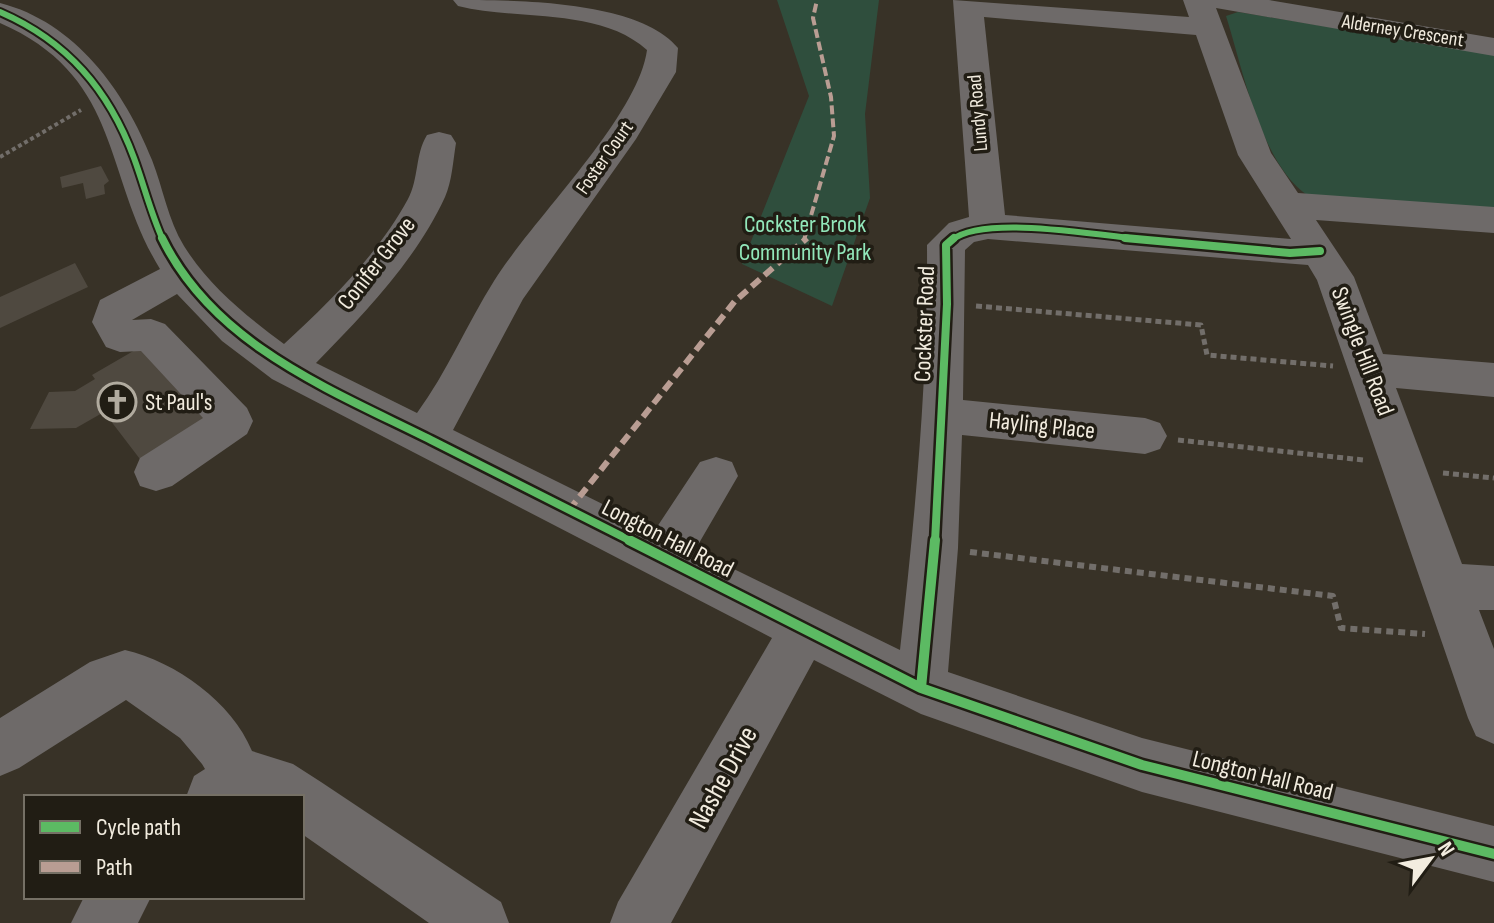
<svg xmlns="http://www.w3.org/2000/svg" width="1494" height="923" viewBox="0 0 1494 923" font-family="'Sofia Sans Condensed',sans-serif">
<rect width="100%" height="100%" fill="#383227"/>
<path fill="#2f4e3d" d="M777,0h102l-14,114 5,84 -38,108 -90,-42 67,-168z
M1238,12l256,42v155l-187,-14c-47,-33 -64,-126 -81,-179z"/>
<path fill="#4f4940" d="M101,166l8,15 -5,4 1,9 -19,5 -3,-16 -21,5 -2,-11z
M75,263l13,24 -88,41v-31z
M142,346l68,79 -64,42 -42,-55 -28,16 -46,1 19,-37 26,-1 20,-12 -3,-4z"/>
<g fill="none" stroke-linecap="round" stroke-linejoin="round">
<path stroke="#726e6a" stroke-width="4" stroke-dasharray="4 3" stroke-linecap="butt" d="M0,157l81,-47"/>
<path stroke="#726e6a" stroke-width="5" stroke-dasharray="6 4" stroke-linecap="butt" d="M976,306l225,19 6,30 126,11
M1178,440l185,20
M1443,473l51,5"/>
<path stroke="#726e6a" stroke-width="6" stroke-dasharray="7 5" stroke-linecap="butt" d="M970,552l363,44 8,32 84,6"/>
<path fill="#6e6a69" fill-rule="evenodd" d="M453,0c62,0 186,0 225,48l-2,24 -40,67 -113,160 -70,131 202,100 45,-68 16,-5 16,5 6,14 -43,74 205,100c15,-134 28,-269 27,-405l22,-22 20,-6 -16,-217 236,17 -6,-17h86l225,38v18l-278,-48 55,145 27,40 196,14v26l-178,-13 38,57 29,77 111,9v34l-98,-9 66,176 32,2v44h-15l15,39v95l-18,-8 -8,-18 -151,-438 -9,-15 -320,-26 -14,3 -9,8 -2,150 182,18 15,5 7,13 -7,13 -15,5 -183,-19 -4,113 -10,124 194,66 352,88v56l-352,-90 -221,-78 -107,-54 -143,263h-61l8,-21 154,-264 -500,-259 -50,-38 -45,-47 -45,26 19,-1 14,5 82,84 6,13 -6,13 -75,52 -16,5 -16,-5 -6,-14 6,-14 63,-40 -62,-67 -21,1 -14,-5 -14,-25 8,-22 60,-31c-58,-95 -37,-192 -160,-246v-20c75,19 125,88 152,157 11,28 16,60 32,86 25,40 62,70 100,98 45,-41 95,-91 124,-145 11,-20 7,-45 19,-64l12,-3 12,3 5,8c-3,18 -4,38 -11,54 -29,63 -81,117 -129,166l101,50c30,-41 50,-89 77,-132 38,-61 144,-164 153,-231 -48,-43 -129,-29 -189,-44zM984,17l212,18 42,120 53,84 -286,-24z
M125,650c51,12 107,52 127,101l41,13 28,18 180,120 8,21h-80l-127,-89v-37h-116l8,-21 11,-7 -3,-5 -22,-26 -54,-38 -107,68 -19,8v-58l90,-56z
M84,897h67l-13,26h-67z"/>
<path stroke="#b99d93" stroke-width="4" stroke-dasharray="9 4" stroke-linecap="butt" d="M804,240l30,-104 -3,-39 -18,-79 4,-18"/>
<path stroke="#b99d93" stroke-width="6" stroke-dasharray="11 6" stroke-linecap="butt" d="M569,510l166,-209 72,-63"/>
<defs>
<path id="cycleway-far2" d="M0,12c67,29 109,78 134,146 10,27 17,56 29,82
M952,240c32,-26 151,-4 195,0"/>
<path id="cycleway-far1" d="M162,238c52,107 169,152 269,202 67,34 134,68 202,102
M1125,238l165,15 30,-2
M935,542l12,-238 -1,-59 8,-7"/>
<path id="cycleway" d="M629,540l292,148 221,77 352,89
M921,688l14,-148"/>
</defs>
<use href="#cycleway-far2" stroke="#211d14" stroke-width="10"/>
<use href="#cycleway-far1" stroke="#211d14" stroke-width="13"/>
<use href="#cycleway" stroke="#211d14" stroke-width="15"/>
<use href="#cycleway-far2" stroke="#5cba63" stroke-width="6"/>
<use href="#cycleway-far1" stroke="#5cba63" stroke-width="8"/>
<use href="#cycleway" stroke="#5cba63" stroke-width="10"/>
</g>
<defs>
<symbol id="church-ring" viewBox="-11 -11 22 22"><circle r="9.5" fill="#211d14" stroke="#b1ab9f" stroke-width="1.5"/><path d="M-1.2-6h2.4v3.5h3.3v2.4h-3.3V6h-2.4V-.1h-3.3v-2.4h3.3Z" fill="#b1ab9f"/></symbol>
</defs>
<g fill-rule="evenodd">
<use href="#church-ring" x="95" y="380" width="44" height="44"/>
</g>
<g text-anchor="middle" stroke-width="7" stroke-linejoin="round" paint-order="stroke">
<g font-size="20" fill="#f2ecdf" stroke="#211d14">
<text transform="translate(1403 30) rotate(9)" y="7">Alderney Crescent</text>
<text transform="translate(977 113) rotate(-95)" y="7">Lundy Road</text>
<text transform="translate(604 157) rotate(-55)" y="7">Foster Court</text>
</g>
<g font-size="24" fill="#92e7ba" stroke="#211d14">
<text x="805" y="232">Cockster Brook<tspan x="805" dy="28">Community Park</tspan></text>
</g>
<g font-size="24" fill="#f2ecdf" stroke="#211d14">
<text transform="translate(376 263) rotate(-52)" y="8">Conifer Grove</text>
<text transform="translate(924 324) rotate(-88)" y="8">Cockster Road</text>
<text transform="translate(1363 351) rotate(69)" y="8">Swingle Hill Road</text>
<text transform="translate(1042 425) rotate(6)" y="8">Hayling Place</text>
<text transform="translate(668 538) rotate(27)" y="8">Longton Hall Road</text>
<text transform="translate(1263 775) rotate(14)" y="8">Longton Hall Road</text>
</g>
<g font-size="24" fill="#f2ecdf" stroke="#211d14" text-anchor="start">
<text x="145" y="410">St Paul's</text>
</g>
<g font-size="28" fill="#f2ecdf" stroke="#211d14">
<text transform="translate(722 777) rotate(-61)" y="10">Nashe Drive</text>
</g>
</g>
<rect x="24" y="795" width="280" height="104" fill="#211d14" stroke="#757065" stroke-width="2"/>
<rect x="40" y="821" width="40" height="12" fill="#5cba63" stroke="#757065" stroke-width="2"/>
<text x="96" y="835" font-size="24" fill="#f2ecdf">Cycle path</text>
<rect x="40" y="861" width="40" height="12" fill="#b99d93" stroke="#757065" stroke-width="2"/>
<text x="96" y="875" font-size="24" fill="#f2ecdf">Path</text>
<g transform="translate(1430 859) rotate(58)" stroke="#211d14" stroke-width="6" paint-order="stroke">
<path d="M0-6L14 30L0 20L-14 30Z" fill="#f2ecdf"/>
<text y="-12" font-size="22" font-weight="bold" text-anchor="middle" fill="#f2ecdf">N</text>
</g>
</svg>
